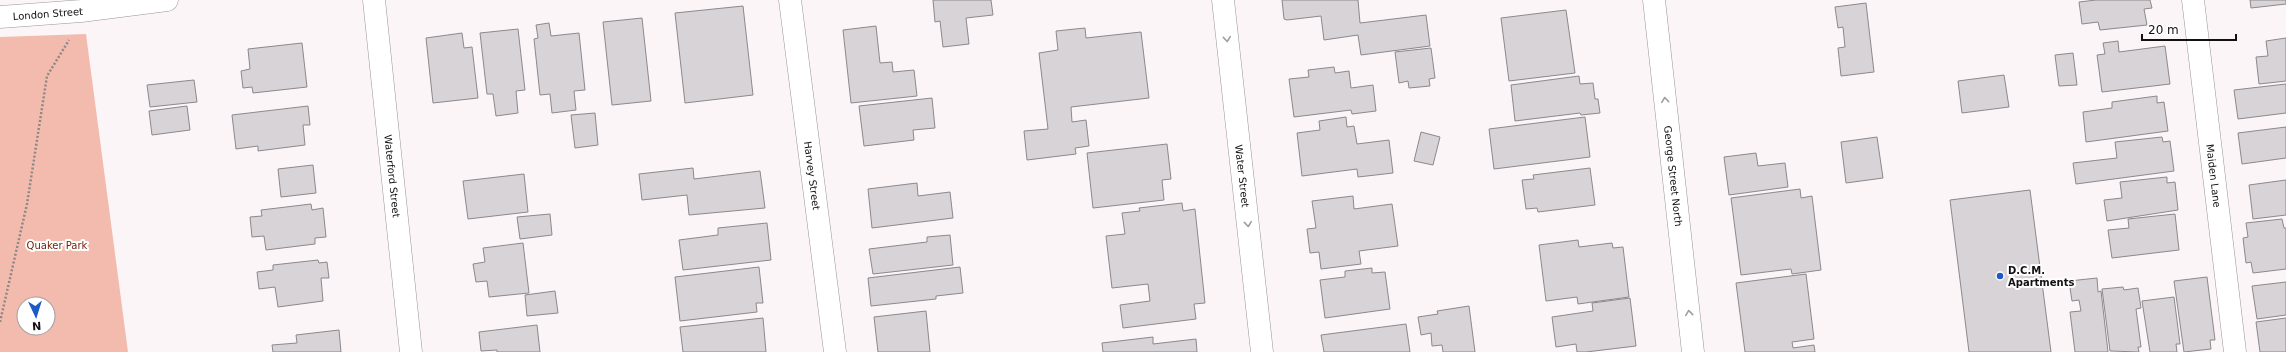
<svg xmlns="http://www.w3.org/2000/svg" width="2286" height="352" viewBox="0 0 2286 352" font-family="'DejaVu Sans',sans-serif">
<rect width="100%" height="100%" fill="#fbf5f7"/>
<path fill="#f3bbad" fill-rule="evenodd" d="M86,34l42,318h-128v-315zM24,304h24v24h-24z"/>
<path fill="#d8d3d6" stroke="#8c888b" d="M933,0h58l2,15 -27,3 3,26 -26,3 -3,-26 -5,1z
M1282,0h76l2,23 66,-8 4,31 -69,9 -3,-20 -34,5 -3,-24 -34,4 -3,-1z
M2096,0h54l2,8 -8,1 3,16 -47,5 -2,-8 -16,2 -3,-22z
M2250,0h36v4l-35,4z
M1866,3l8,69 -33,4 -3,-28 7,-1 -2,-20 -5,1 -3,-21z
M743,6l10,89 -68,8 -10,-90z
M1566,10l9,63 -66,8 -8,-63z
M642,18l9,83 -39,4 -9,-83z
M549,23l2,13 28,-3 6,57 -11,1 2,19 -24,3 -2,-19 -10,1 -6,-56 4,-1 -2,-13z
M876,26l4,37 12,-1 1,10 21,-2 3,26 -66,7 -8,-73z
M1085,28l1,10 55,-6 8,66 -78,9 1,15 14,-2 3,26 -14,2 1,6 -49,6 -3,-29 24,-2 -9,-76 19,-3 -2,-19z
M518,29l7,61 -9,1 2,22 -22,3 -3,-22h-6l-7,-61z
M462,33l2,15 8,-1 6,51 -45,5 -7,-65z
M2286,38v43l-27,3 -3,-27 12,-1 -2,-15z
M2118,41l1,11 46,-6 5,38 -68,8 -5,-37 8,-1 -2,-11z
M302,43l5,44 -54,6 -1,-6 -9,1 -2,-17 9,-2 -2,-20z
M1431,48l4,30 -6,1 1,7 -21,2 -1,-7 -9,2 -4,-31z
M2073,53l4,32 -18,1 -4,-31z
M1334,67l1,6 14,-2 2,17 22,-3 3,26 -24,3 -1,-4 -57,7 -5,-38 20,-2 -1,-7z
M2004,75l5,32 -47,6 -4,-32z
M1579,76l1,8 13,-1 2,16h3l2,14 -19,2 -1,-2 -65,8 -4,-36z
M194,80l3,22 -47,5 -3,-22z
M2286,84v29l-48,6 -4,-29z
M2157,96v7l7,-1 4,29 -82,11 -3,-30 29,-4v-6z
M932,98l3,30 -22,2 1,10 -50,6 -5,-40z
M187,106l3,24 -38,5 -3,-24z
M308,106l2,19h-7l2,20 -47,6v-5l-22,3 -4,-34z
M595,113l3,32 -23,3 -4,-33z
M1346,117l1,10 7,-1 3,18 32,-4 4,33 -35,4 -1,-8 -55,7 -5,-43 23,-3 -1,-9z
M1585,117l5,40 -96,12 -5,-40z
M2286,127v31l-44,6 -4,-31z
M1421,132l19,5 -7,28 -19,-4z
M1877,137l6,41 -37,5 -5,-41z
M2162,137l1,5 7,-1 4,30 -98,13 -3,-21 44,-5 -2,-16z
M1167,144l4,35 -9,1 2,20 -71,8 -6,-55z
M1756,153l2,13 27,-3 3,24 -59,8 -5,-38z
M313,165l3,28 -35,4 -3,-28z
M693,168l1,11 66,-8 5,37 -76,7 -2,-20 -45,5 -3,-26z
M1590,168l5,37 -57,7 -1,-4 -11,1 -4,-29 12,-1 -1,-4z
M524,174l4,38 -60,7 -5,-38z
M2167,177v6l8,-1 3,28 -71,11 -3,-21 18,-2 -2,-16z
M2286,180v35l-33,4 -4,-34z
M917,183l1,13 32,-4 3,26 -81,10 -4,-39z
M1800,189l1,9 11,-2 9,74 -29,4 -1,-5 -50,6 -10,-77z
M2030,190l21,162h-82l-19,-152z
M1353,196l1,13 38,-5 6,42 -39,5 2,13 -40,5 -2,-17 -9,1 -3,-24 9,-1 -4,-27z
M1182,203l1,8 12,-2 10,94 -11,1 2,15 -73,9 -3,-23 30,-4 -2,-17 -36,4 -6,-52 19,-2 -3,-21 18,-2 -1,-3z
M311,204l1,6 11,-2 3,29 -11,1v6l-49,6 -2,-14 -12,1 -2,-20 12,-1 -1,-6z
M550,214l2,21 -32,4 -3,-22z
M2175,214l4,36 -67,8 -4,-28 21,-2 -1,-9z
M2282,219l2,9h2v41l-33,4 -2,-11 -5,1 -3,-25 5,-1 -2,-14z
M767,223l4,37 -88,10 -4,-30 39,-5v-7z
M950,235l3,30 -80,9 -4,-25 58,-7v-5z
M1578,240l1,7 33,-4 1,5 10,-1 6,50 -51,7 -1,-7 -31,4 -7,-56z
M523,243l6,50 -40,4 -2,-16 -11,1 -3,-18 12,-2 -2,-14z
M318,260l1,3 8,-1 2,16h-8l2,23 -45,6 -3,-20 -16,2 -2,-17 16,-2v-5z
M759,267l4,36h-7l1,9 -77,9 -5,-44z
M960,267l3,26 -27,3v3l-65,7 -3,-28z
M1372,268v5l13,-1 5,37 -65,9 -5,-38 25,-3v-6z
M1806,274l8,65 -22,3 1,6 21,-3 1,7h-70l-9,-69z
M2207,277l8,63h-5l1,9 -27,3 -10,-71z
M2097,278l1,14 3,-1 7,61h-33l-5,-40 11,-1 -2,-11 -7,1 -3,-20z
M2286,282v33l-29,4 -5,-33z
M2123,287l1,3 14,-2 3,20 -5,1 5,38h-3l1,5 -29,-1 -8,-62z
M555,291l3,22 -31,3 -2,-21z
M2174,297l6,47h-4l1,8h-27l-8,-51z
M1630,298l6,48 -50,6h-9l-1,-8 -20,3 -4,-30 41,-6 -1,-8z
M1469,306l6,46h-32l-1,-7 -10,1 -1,-13 -10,2 -3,-18 20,-3 -1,-3z
M926,311l4,41h-52l-4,-35z
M763,318l3,34h-83l-3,-25z
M2286,318v34h-26l-4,-30z
M1406,324l4,28h-86l-3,-17z
M537,325l3,27h-43v-2l-16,1 -2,-19z
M339,330l2,22h-68l-1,-7 25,-2 -1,-8z
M1153,337v7l43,-5 1,13h-94l-1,-9z"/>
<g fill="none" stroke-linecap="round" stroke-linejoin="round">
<defs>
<g id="street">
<path id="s1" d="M374,0l37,352"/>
<path id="s2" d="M790,0l45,352"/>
<path id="s3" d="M2193,0l42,352"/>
<path id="s4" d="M0,17l81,-6 86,-11"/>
</g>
<g id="secondary">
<path id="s5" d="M1223,0l39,352"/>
<path id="s6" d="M1654,0l39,352"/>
</g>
</defs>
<use href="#street" stroke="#9a9496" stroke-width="23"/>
<use href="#secondary" stroke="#9a9496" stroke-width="23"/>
<path stroke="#8c8889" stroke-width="2.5" stroke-dasharray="2 2" stroke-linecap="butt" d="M0,322l27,-118 20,-128 22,-36"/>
<use href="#street" stroke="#fff" stroke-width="22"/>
<use href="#secondary" stroke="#fff" stroke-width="22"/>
</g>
<defs><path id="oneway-chevron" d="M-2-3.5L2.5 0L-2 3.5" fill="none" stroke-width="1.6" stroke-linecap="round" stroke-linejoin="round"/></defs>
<g stroke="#a09f9f">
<use href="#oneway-chevron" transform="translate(1227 39) rotate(84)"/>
<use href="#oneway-chevron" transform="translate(1665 100) rotate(-96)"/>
<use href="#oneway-chevron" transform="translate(1248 224) rotate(84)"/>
<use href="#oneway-chevron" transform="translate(1689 313) rotate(-96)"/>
</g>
<circle fill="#1c5ac6" stroke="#fff" stroke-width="1.5" cx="2000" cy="276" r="4"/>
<g text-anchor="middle" stroke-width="4" stroke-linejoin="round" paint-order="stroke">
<g font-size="10" fill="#121010" stroke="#fff">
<text dy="4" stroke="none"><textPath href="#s4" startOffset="48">London Street</textPath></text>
<text dy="4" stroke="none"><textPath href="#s1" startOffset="177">Waterford Street</textPath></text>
<text dy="4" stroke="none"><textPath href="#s2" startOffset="177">Harvey Street</textPath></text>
<text dy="4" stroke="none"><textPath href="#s5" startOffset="177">Water Street</textPath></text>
<text dy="4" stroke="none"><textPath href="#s6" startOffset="177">George Street North</textPath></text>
<text dy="4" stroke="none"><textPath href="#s3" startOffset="177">Maiden Lane</textPath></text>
</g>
<g font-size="10" fill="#6d1c06" stroke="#fff">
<text x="57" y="249">Quaker Park</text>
</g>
<g font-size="10" font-weight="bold" fill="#121010" stroke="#fff" text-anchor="start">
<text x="2008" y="274">D.C.M.<tspan x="2008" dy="12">Apartments</tspan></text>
</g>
</g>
<g transform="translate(36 316) rotate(176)"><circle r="19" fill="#ffffff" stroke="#a09f9f"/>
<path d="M0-3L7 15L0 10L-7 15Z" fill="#1c5ac6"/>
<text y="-6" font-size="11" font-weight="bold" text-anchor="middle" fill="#121010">N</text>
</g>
<path d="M2142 34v6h94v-6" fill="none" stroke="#121010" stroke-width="2"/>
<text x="2148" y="34" font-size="12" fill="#121010" stroke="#ffffff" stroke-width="3" paint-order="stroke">20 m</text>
</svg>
